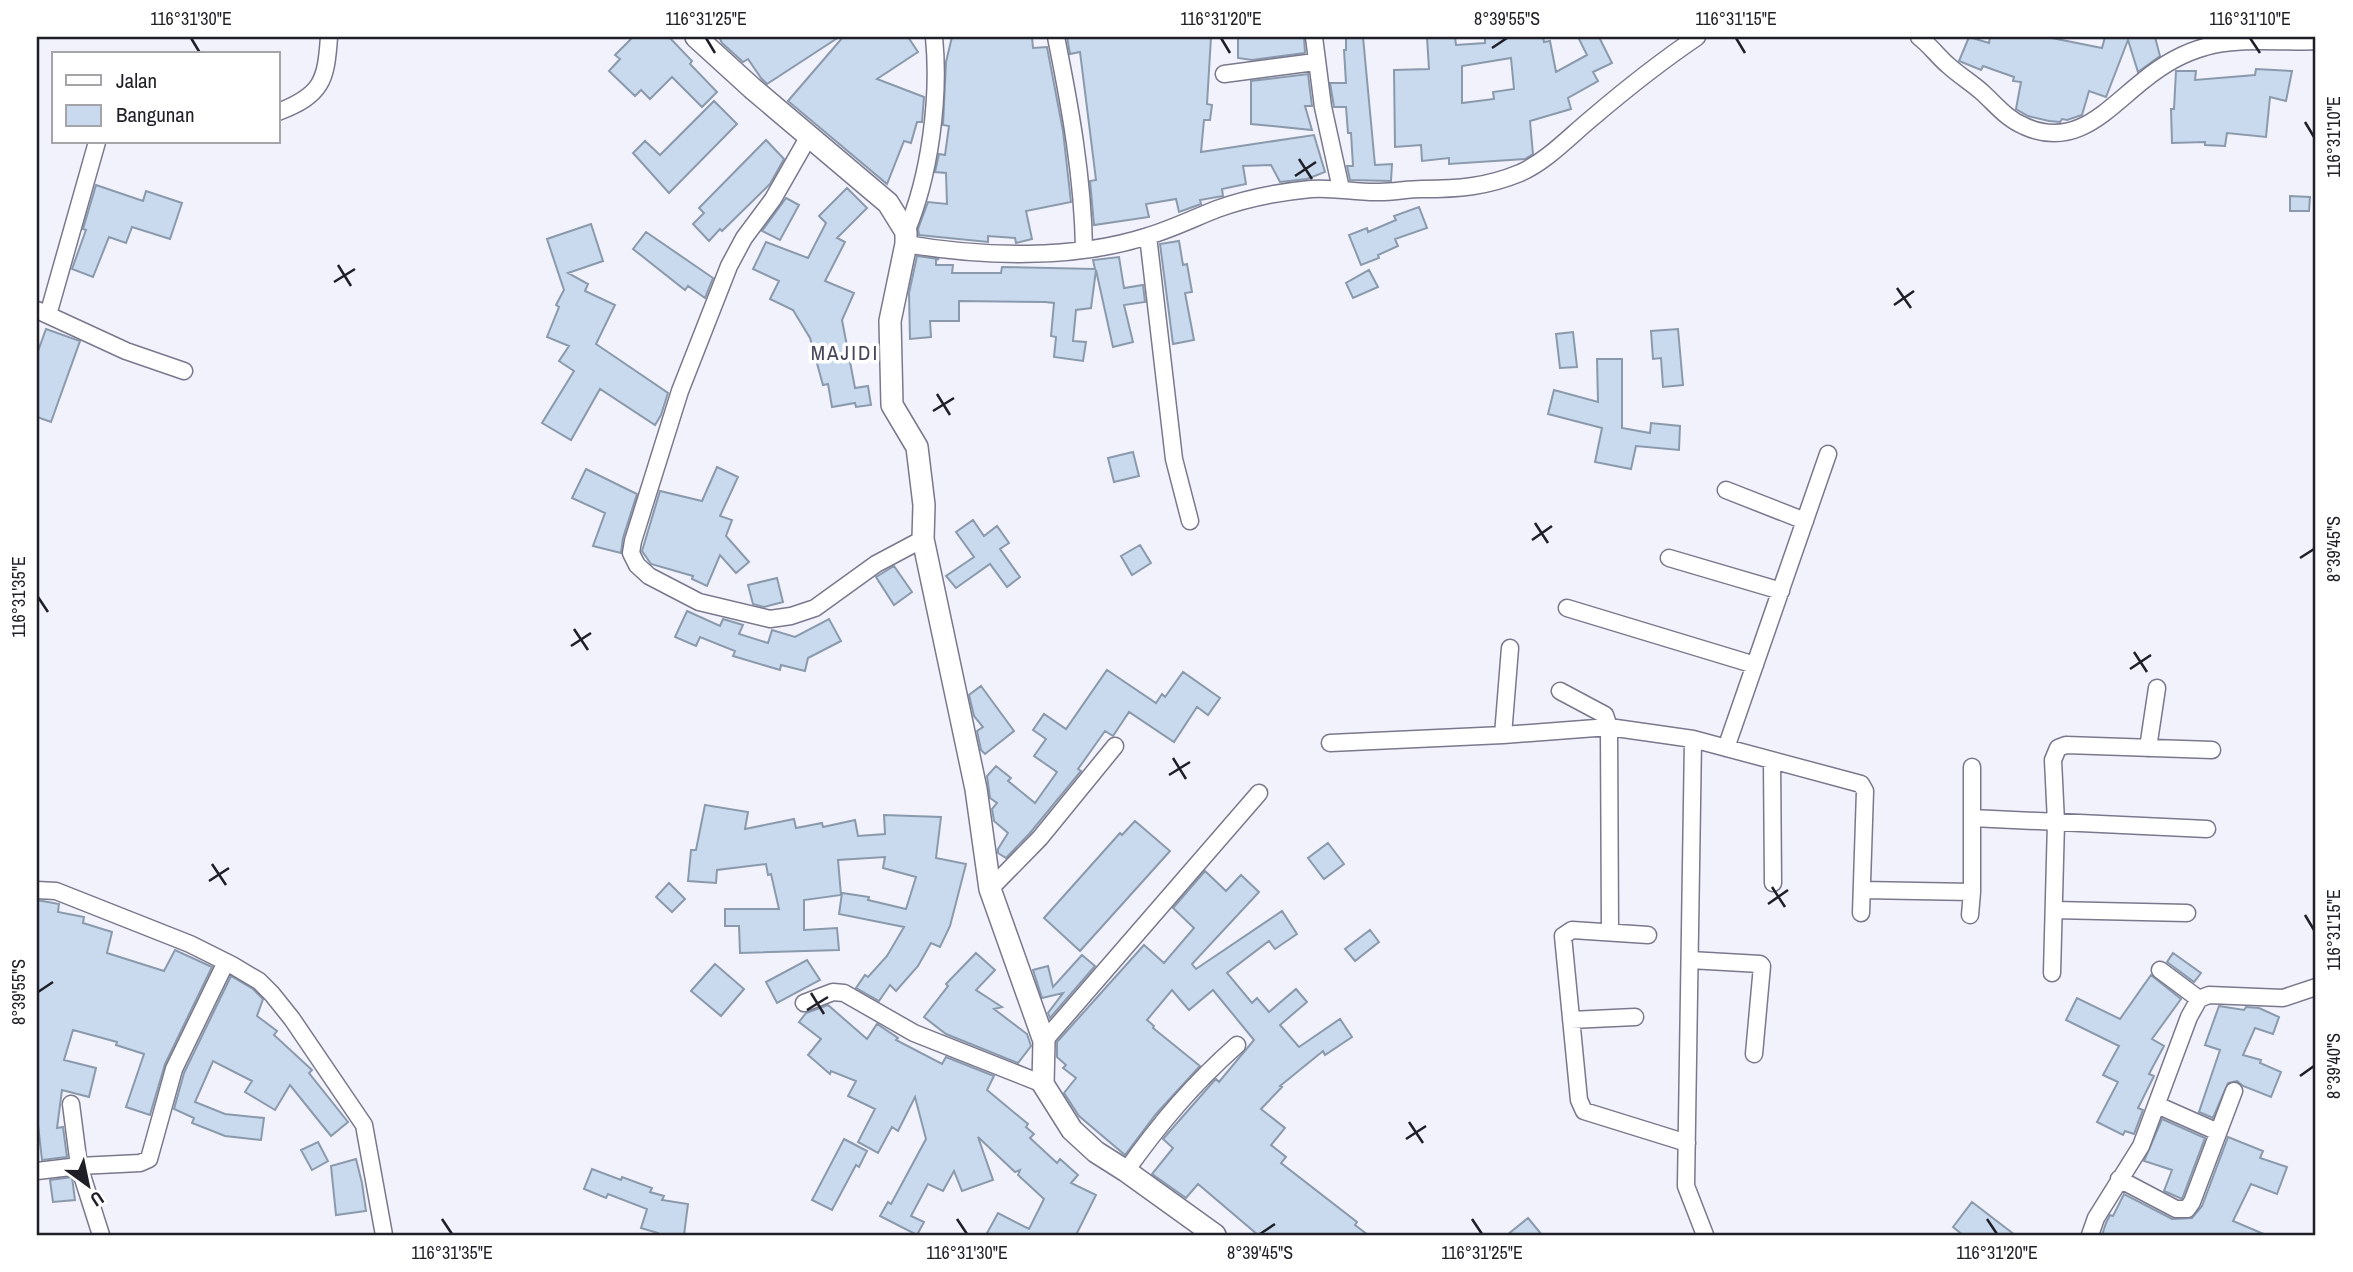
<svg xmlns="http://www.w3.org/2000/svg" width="2353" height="1272" viewBox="0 0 2353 1272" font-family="'Archivo Narrow',sans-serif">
<rect width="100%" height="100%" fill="#f2f2fc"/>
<path fill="#cadaee" stroke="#8a9aac" stroke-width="2" fill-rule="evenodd" d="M633,37h36l23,24 -2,3 27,28 -15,15 -30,-30 -22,22 -9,-9 -6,6 -26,-25 11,-12 -5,-4z
M719,37h120l-72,47 -6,-6 -13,-19 -5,3 -21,-19z
M843,37h65l10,15 -41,27 47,18 -2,25h-5l-6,21 -7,-2 -17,43 -99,-83z
M952,37h80l1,11 14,-1 16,84 8,71 -45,9 6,28 -16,4 -1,-5 -27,-2v6l-69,-7 -1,-6 10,-27 19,2 -1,-31 -11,-1 4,-18 6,1 4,-29 -6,-1 3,-63z
M1067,37h144l-4,67 5,1 -2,15h-6l-3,32 113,-17 11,37 -18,7 -27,3 -9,-17 -28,1 3,18 -24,5 1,7 -23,4 1,4 -22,8 -3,-13 -30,5 3,13 -55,8 -4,-44 6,-1 -16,-128 -10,2z
M1238,37h66l1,16 -53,7 -14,-2z
M1346,37h17l12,128 17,-1 -1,17 -41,-1 -3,-14h6l-2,-33h-3l-2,-26h-12l-4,-24h16l-2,-33h2z
M1427,37h28l1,8 29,-2v-6h58l1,5 6,-1 6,31 31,-17 -9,-18h21l13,26 -19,9 5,9 -30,17 3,11 -41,12 3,33 -8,5 -76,5v-6l-27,3 -1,-16 -26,2 -1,-77 35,-1zM1511,58l3,31 -21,3 1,7 -32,4v-37z
M1969,37l20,6 1,-6h57l55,11 3,-11h50l5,19 -22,16 -10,-32 -22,57 -17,-6 -7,24 -15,5 -5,-1 -2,3 -11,-1 -21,-5 -12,-7 5,-27 -8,-1 1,-4 -31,-11 -2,4 -22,-9z
M2256,69l36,2 -6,30 -16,-4 -4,40 -39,-4 -2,13 -20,-1v-3l-33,1 -1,-34h3l2,-38h20l-1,9 60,-5z
M1308,74l4,32h-7l7,24 -61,-6v-43z
M714,101l23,23 -68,69 -36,-40 12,-12 15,14z
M766,140l18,19 -14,25 -48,47 -2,-2 -11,12 -16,-17 11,-11 -5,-5z
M96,185l47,16 3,-10 36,12 -12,36 -38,-12 -6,16 -17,-6 -16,40 -21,-8 14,-39 -3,-1z
M847,188l20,20 -30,30 8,4 -20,39 29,12 -12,27 13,68 13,-2 3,19 -15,2 -1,-4 -23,4 -4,-23 -5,1 -13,-47 -17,-28 -23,-11 9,-18 -26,-12 13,-27 42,16 18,-35 -7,-7z
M2290,196l20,1 -1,14h-19z
M786,198l13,7 -19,35 -18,-9z
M1419,207l8,21 -32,11 3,7 -20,9 1,3 -18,7 -12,-30 18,-7 1,4 28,-12 -2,-4z
M591,224l12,37 -35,12 20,11 -3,7 30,14 -19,39 72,49 -7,22 -6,10 -55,-36 -29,51 -29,-17 32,-52 -15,-10 10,-15 -22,-9 12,-30 -3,-2 8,-15 -17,-51z
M646,232l67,46 -8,20 -17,-12 -3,4 -52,-41z
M1179,241l4,24 4,-1 5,28 -7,1 9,47 -21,4 -13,-100z
M917,256l22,3 -3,1v5h17l-1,8h49l1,-6 93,2 -2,-9 26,-3 5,31 19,-3 2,17 -21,3 9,37 -20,5 -17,-77 -5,38 -15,2 -3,31 13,1 -3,19 -29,-4 2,-20 -5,-1 3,-33 -9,-1 -86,-1v20h-29l1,16 -21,2 -1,-46z
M1369,270l9,17 -25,11 -7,-15z
M46,329l34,12 -29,81 -14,-5v-63z
M1678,329l5,56 -20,2 -2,-29 -8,1 -2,-28z
M1573,332l4,35 -17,1 -4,-34z
M1597,359h25v69l28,5 1,-10 29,3 -1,24 -43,-4 -5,23 -36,-7 7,-34 -54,-14 6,-24 44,12z
M1133,452l6,24 -25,6 -6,-24z
M717,467l21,10 -18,39 12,4 -6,16 23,26 -13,11 -16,-18 -13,31 -15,-7 1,-3 -42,-12 -9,-13 18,-60 42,10z
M586,469l51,25 -14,44 -2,15 -28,-7 12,-33 -33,-15z
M973,520l11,16 13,-10 12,17 -9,6 20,28 -13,10 -17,-23 -34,24 -10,-12 28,-19 -18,-25z
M1140,545l11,18 -19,12 -11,-19z
M894,566l18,26 -18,13 -18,-28z
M777,578l6,24 -19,5 -11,-3 -5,-19z
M687,611l33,15 3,-7 20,6 -4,9 29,9 4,-13 23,7 34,-18 12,22 -33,17 -3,13 -24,-6 -1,5 -47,-14 2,-5 -35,-14 -4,9 -21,-9z
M1107,670l49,33 6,-9 3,3 18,-25 37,26 -12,17 -11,-8 -23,35 -45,-30 -16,24 -8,-5 -27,38 3,2 -51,62 -24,25 -8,-5v-4l10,-16 -14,-12 -2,-12 5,-6 -7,-5 -3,-22 9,-10 15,12 -3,3 27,22 22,-31 -23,-16 12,-17 -13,-9 11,-16 22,15z
M981,686l33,45 -29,23 -4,-4 -4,-19 6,-4 -9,-11 -5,-21z
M705,805l43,7 -3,17 49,-10 2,9 26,-5 1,4 32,-7 3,16 27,-2 -1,-19 57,2 -5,41 30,6 -16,62 -10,21 -9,-4 -13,23 -22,25 -6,-6 -11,16 -23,-13 9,-13 3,2 19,-21 17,-29 -65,-13 3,-21 27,4 -1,3 38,9 10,-32 -33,-9 2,-11 -47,3 3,35 -37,5v30l33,-2 2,22 -99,3 -1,-27h-14v-17h54l-8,-35 -3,1 -2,-11 -49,6 -1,13 -28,-2 3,-31h5z
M1135,821l35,30 -90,100 -36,-33 76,-85 2,2z
M1328,843l16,21 -20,15 -16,-21z
M1205,871l21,20 15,-16 18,17 -67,72 4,5 86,-58 15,23 -22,15 -6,-8 -42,32 25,30 5,-5 12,14 27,-23 11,13 -27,23 19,22 41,-28 12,18 -27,18 -2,-4 -43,35 2,1 -21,22 24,19 -14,17 15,12 -5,6 76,59 -2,3 13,10h-110l-60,-51 -12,14 -34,-24 21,-26 -10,-9 50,-57 3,-3 3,3 35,-42 -41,-50 -24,20 -17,-20 -25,30 7,6 -1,2 47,38 -44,48 -31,41 -46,-39 -15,-23 12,-15 -13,-10 3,-3 -9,-8v-15l87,-97 20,18 30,-35 -21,-20z
M669,883l16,16 -13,13 -16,-15z
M37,900l22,4 -1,8 26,5 -1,6 29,9 -5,21 57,18 11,-21 37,17 -47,97 -15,51 -24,-8 18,-53 -28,-9 1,-3 -44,-12 -9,30 32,8 -7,29 -27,-7 -5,38 6,-1 4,30 -25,3 -5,-44z
M1370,930l9,12 -24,19 -10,-12z
M976,953l19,17 -19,20 26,17 -8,2 33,25 4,12 -13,17 -72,-29 -22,-17 24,-31 -2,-2z
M2173,953l28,20 -7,9 -27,-20z
M1082,955l13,11 -45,52 -2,-5 15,-20 -21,5 -9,-28 15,-4 5,21z
M807,960l13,20 -43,23 -11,-21z
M715,964l29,25 -23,27 -30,-25z
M2151,975l30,24 -29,40 12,7 -15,28 5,2 -16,32 5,2 -9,24 -9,-3 -2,4 -26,-13 21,-40 -15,-7 16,-29 -53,-26 11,-22 43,21z
M231,976l22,13 10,10 -6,17 20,15 -3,4 38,35 -3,3 39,49 -17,14 -41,-51 -15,25 -30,-18 7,-11 -39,-20 -18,41 30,12 39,4 -3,22 -36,-4 -33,-13 2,-5 -20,-9 10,-36z
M828,1005l39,34 10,-15 21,14 -2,2 46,24 4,-7 48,19 -7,14 41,34 -2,3 8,7 -4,4 27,25 3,-4 18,16 -7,8 25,12 -20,40h-90l12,-22 31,16 15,-30 -26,-24 2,-5 -5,2 -37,-35 15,43 -31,11 -8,-20 -11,20 -15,-7 -17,32 13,6 -7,13 -37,-19 8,-14 3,2 35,-65 -11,-42 -17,34 -6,-4 -14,26 -20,-11 17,-33 -27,-13 8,-15 -25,-10 -1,3 -22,-19 13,-16 -22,-17 7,-9z
M2219,1006l25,4 2,-3 13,1 20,9 -6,17 -18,-6 -12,27 18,5 -1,3 21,9 -10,25 -28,-11 -6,-5 -9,2 -15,35 -14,-6 21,-62 -15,-5z
M2162,1119l43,19 -23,61 -18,-8 8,-21 -28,-9z
M2228,1137l35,14 -3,7 27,9 -10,27 -26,-10 -18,37 33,14h-164l4,-12 4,-8 3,1 11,-22 48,25 20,-1 10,-12z
M844,1139l23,12 -8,16 -3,-2 -24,45 -20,-10z
M318,1142l10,19 -16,9 -11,-20z
M356,1159l6,24 4,28 -30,4 -5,-49z
M592,1169l29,11 1,-3 30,11 -2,4 14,4 -2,4 26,4 -4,31h-26v-2l-17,-5 6,-19 -39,-15 -2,4 -22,-9z
M72,1177l3,23 -22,2 -3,-22z
M1972,1202l43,33h-52l-10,-8z
M1528,1218l14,17h-35z"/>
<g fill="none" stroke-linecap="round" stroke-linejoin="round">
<defs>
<path id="street" d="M1056,37c14,69 27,141 28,212
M1314,37l9,70 18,82
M1919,37c12,9 19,20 30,29 11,10 23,17 34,27 13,12 24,26 41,33 52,24 84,-18 120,-46 17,-14 39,-27 61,-33 33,-10 76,-4 111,-6
M1224,74l91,-12
M278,112c44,-17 48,-31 51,-75
M809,136l-36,63 -29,39 -15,28 -49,125 -47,150 -2,12 6,12 12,11 50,26 71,17 21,-3 24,-8 61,-44 47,-25
M906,232c24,-56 34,-135 28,-195
M1148,236l26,223 16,62
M906,244c76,13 168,16 242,-8 24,-7 46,-18 69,-27 30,-11 62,-17 94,-20 23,-2 46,4 69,3 14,0 28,-3 42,-3 36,0 64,-2 98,-16 27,-12 50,-37 72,-55 34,-29 68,-56 105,-81
M37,310l89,41 58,20
M48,315l49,-173
M1726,490l79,31
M1669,558l112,33
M1567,608l188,57
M1560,691l45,24 4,12 84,12 -7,447 19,49
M1503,735l7,-87
M1693,739l168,45 4,7 -4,122
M1330,743l173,-8 106,-8 1,205
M1726,748l102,-294
M2148,748l9,-60
M1772,761l1,122
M1972,818l235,11
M990,889l50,-51 75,-92
M37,890l19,1 134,53 42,21 27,16 13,13 20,25 72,106 20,110
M1862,890l110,2v-125
M2054,910l133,3
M1970,915l2,-23
M1648,935l-76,-5 -9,6 16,164 5,11 103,32
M1690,960l70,4 2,2 -8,88
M2160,970l39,29
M2052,973l4,-151 -3,-62 5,-12 8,-3 146,5
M804,1003l29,-11 11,1 70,40 129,51
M1571,1020l64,-3
M1044,1041l215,-248
M71,1104l8,62 61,-3 9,-4 25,-90 52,-107
M2157,1105l61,27
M37,1171l42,-5 22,69
M1126,1171c34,-48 67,-87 111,-126
M2119,1179l57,30h11l5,-7 42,-111
M2090,1235l6,-17 45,-72 48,-129 10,-18 10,-4 74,3 33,-11"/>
<path id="secondary" d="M696,37l56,51 136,115 18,29v12l-16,77 2,84 25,42 7,58 -1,34 53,250 14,100 54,152 -1,43 29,46 24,22 30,19 89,64"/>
</defs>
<use href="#street" stroke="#79788d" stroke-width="19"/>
<use href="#secondary" stroke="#79788d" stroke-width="24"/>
<use href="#street" stroke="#fff" stroke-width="16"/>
<use href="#secondary" stroke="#fff" stroke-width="21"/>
</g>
<path fill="none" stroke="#1f1f27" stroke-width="2.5" d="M191,38l9,15M706,38l9,15M1221,38l9,15M1736,38l9,15M2250,38l10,15M1492,48l15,-10M2305,122l9,15M1299,159l13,20M1295,176l21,-14M338,265l13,21M334,282l21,-13M1897,288l14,20M1894,305l20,-14M937,394l13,21M933,411l21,-13M1535,523l13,20M1532,540l20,-14M2300,558l14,-9M38,597l10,15M574,629l14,21M571,646l20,-13M2134,652l13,20M2130,669l21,-14M1173,758l13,21M1169,775l21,-13M212,864l14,21M209,881l20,-13M1772,887l13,20M1768,904l20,-14M2305,915l9,15M38,992l15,-10M811,993l13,21M807,1010l21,-13M2300,1076l14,-10M1409,1122l14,21M1406,1139l20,-13M442,1219l10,15M957,1219l10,15M1472,1219l10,15M1987,1219l10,15M1260,1234l15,-10"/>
<g text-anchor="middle" stroke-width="7" stroke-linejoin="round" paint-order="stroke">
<g font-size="21" letter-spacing="2" fill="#47465a" stroke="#fff">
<text x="845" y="360">MAJIDI</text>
</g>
</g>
<rect width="2353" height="1272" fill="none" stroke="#ffffff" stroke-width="77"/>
<rect x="52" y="52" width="228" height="91" fill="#ffffff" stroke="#a5a5a9" stroke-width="2"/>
<rect x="66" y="75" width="35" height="10" fill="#ffffff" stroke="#a5a5a9" stroke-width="2"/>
<text x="116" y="88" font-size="21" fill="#1f1f27">Jalan</text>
<rect x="66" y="105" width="35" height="21" fill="#cadaee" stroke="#a5a5a9" stroke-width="2"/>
<text x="116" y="122" font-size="21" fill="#1f1f27">Bangunan</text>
<g transform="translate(88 1185) rotate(147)" stroke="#ffffff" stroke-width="5" paint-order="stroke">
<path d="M0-5L12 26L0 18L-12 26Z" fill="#1f1f27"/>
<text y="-10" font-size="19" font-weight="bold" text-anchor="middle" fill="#1f1f27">U</text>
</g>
<rect x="38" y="38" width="2276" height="1196" fill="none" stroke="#1f1f27" stroke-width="2.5"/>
<g font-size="18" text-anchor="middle" fill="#1f1f27">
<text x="191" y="25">116°31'30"E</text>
<text x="706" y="25">116°31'25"E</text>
<text x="1221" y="25">116°31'20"E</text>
<text x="1507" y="25">8°39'55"S</text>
<text x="1736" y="25">116°31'15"E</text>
<text x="2250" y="25">116°31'10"E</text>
<text transform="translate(2334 137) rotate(-90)" y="6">116°31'10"E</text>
<text transform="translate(2334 549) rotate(-90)" y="6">8°39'45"S</text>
<text transform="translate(19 597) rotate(-90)" y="6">116°31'35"E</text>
<text transform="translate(2334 930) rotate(-90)" y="6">116°31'15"E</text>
<text transform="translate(19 992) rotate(-90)" y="6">8°39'55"S</text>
<text transform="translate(2334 1066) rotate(-90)" y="6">8°39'40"S</text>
<text x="452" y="1259">116°31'35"E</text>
<text x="967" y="1259">116°31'30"E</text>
<text x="1260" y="1259">8°39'45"S</text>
<text x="1482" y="1259">116°31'25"E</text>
<text x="1997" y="1259">116°31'20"E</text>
</g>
</svg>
